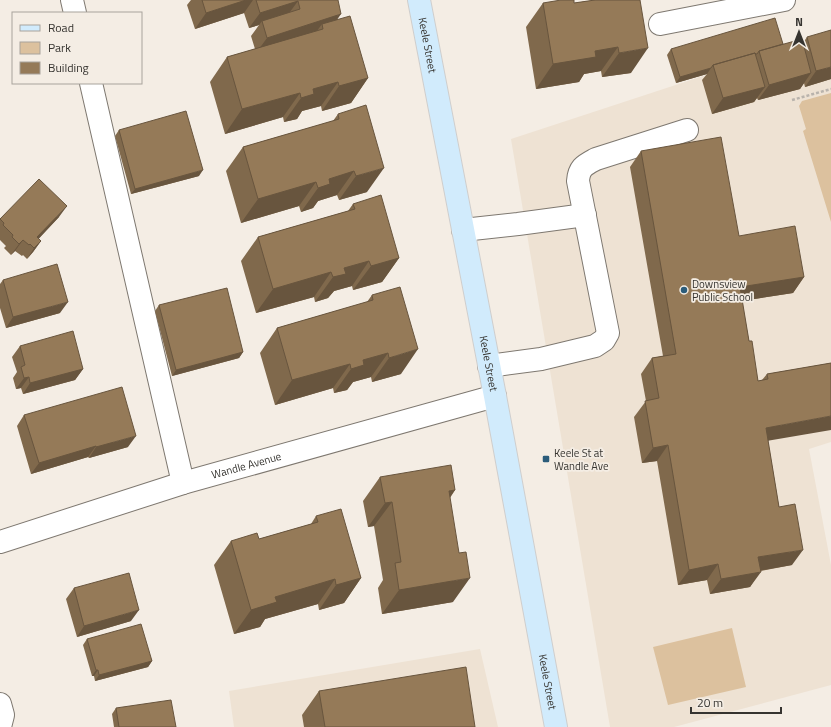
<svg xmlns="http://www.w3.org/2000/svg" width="831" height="727" viewBox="0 0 831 727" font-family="'Titillium Web',sans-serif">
<rect width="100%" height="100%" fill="#f4ede4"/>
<path fill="#eee2d3" d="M831,34v408l-22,7 22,116v120l-157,42h-64l-99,-588z
M480,649l18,78h-264l-5,-36z"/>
<path fill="#dcc19e" d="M831,93v129l-28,-91 3,-2 -7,-23 3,-5z
M732,628l14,59 -78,18 -15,-58z"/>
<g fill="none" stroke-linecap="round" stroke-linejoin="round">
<defs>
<g id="minor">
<path d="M72,0l3,13"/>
<path d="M660,24l124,-24"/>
<path d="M91,83l92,400"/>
<path d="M463,230l55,-6 67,-9"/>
<path d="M489,366l52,-7 54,-13 9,-6 4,-7 -30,-152c1,-14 7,-16 18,-22l91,-29"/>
<path id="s1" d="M0,542l183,-59 312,-87"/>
<path d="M0,704l3,11 -3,12"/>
</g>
<g id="major">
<path id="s2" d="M419,0l76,396 61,331"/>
</g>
</defs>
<use href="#minor" stroke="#7e7870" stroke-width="24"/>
<use href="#major" stroke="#cfcecd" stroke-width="24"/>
<path stroke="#b9b3ac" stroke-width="2.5" stroke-dasharray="3 2" stroke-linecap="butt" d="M792,100l39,-11"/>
<use href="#minor" stroke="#fff" stroke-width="22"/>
<use href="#major" stroke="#d1ebfc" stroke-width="22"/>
</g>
<path fill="#80694c" d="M191,0h147l-1,20 31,58 -17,25 -29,8 -1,-5 -19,5 -5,8 -13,3 -1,-5 -58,17 -15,-52 17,-25 28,-8 -4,-13 8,-11 -10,3 -5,-15 -49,16 -8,-24z
M595,0l36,73 -29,4 -1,-6 -17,3 -5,8 -43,7 -10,-62 17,-24h31z
M807,37l24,42 -26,8 -1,-4 -4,6 -42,11 -1,-2 -3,4 -42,12 -10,-34 5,-6 -31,9 -9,-28 4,-6 112,-5 20,-1z
M338,114l29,78 -28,8 -2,-5 -19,6 -5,7 -12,4 -2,-6 -58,17 -15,-52 17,-24 90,-26z
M119,130l80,46 -68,18 -16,-58z
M641,151l98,85 65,41 -11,16 -51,8 7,40 9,40 4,-1 5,-6 64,-11 -63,78 11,66 13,58 -32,6 -10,16 -40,7 -3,-14 -29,5 -21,-124 -15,2 -8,-46 12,-16 -5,-27 11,-16 11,-2 -33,-189z
M353,204l46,54 -17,24 -29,8 -1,-4 -18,5 -6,7 -13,4 -1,-5 -58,16 -15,-52 17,-24 90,-26z
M59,217l-21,22 3,2 -8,11 -6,7 -4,-4 -1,1 -7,-5 -4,4 -7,-7 2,-2 -6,-6v-21z
M3,280l57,33 -54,15 -6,-20v-24z
M372,295l29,79 -29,8 -1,-5 -18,5 -6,8 -13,3 -1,-5 -58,17 -15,-52 17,-25 90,-26z
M159,305l84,47 -4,6 -67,18 -17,-65z
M20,346l63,23 -8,11 -52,14 -2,-6 -5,1 -3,-11 4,-6 -5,-15z
M24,415l104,32 -39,11 -1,-1 -57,17 -14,-48z
M380,477l75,13 -5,8 3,104 -71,12 -4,-26 5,-8 -9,-54 -6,1 -5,-26z
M316,516l45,62 -17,25 -25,7 -1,-6 -53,15 -5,8 -26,7 -20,-69 17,-24 28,-2 52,-15z
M74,588l57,33 -54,16 -11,-38z
M87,639l65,22 -4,6 -53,14 -1,-5h-2l-9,-31z
M319,691l156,36h-171l-2,-12z
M116,708l60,19h-62l-2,-13z"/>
<path fill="#68553e" d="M246,0h7l-9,13 -49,16 11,-16z
M298,1l-11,15 -25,5 -3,4 -10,3 11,-15z
M341,14l-11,16 -8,-6 -8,11 -58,18 11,-15z
M618,47l-17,24 -17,3 -5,8 -43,7 17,-25 42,-13z
M648,48l-17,25 -29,4 17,-24z
M831,67v12l-26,8 11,-16z
M711,68l-4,6 -31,9 4,-6z
M811,73l-11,16 -42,11 11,-15z
M368,78l-17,25 -29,8 17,-25z
M338,82l-17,24 -19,5 -5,8 -13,3 17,-24 12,-9z
M765,87l-11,15 -42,12 11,-16z
M300,93l-17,24 -58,17 17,-25z
M384,168l-17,24 -28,8 17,-24z
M203,170l-4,6 -68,18 4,-5z
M354,171l-17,24 -19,6 -5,7 -12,4 17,-24 11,-9z
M316,182l-17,24 -58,17 17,-24z
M67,206l-8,11 -27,29 5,-9z
M23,240l-8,11 -4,4 8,-11z
M41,241l-8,11 -6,7 7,-11z
M399,258l-17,24 -29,8 18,-24z
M369,261l-17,25 -18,5 -6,7 -13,4 18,-25 11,-9z
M331,272l-17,25 -58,16 17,-24z
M804,277l-11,16 -64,10 11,-16z
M68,302l-8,11 -54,15 7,-11z
M418,349l-17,25 -29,8 17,-24z
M243,352l-4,6 -67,18 4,-6z
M388,353l-17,24 -18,5 -6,8 -13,3 17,-24 12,-9z
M350,364l-17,24 -58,17 17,-25z
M83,369l-8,11 -52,14 7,-11z
M29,377l-8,11 -5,1 8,-11z
M831,416v14l-76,13 11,-15z
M136,436l-8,11 -39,11 7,-11z
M668,445l-11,16 -15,2 11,-15z
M96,446l-8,11 -57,17 8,-11z
M455,490l-17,24 11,-23z
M392,502l-18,24 -6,1 17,-24z
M803,550l-11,15 -45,8 11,-16z
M718,564l-11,16 -29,5 11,-15z
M761,572l-11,15 -40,7 11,-15z
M361,578l-17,25 -25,7 17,-25z
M470,578l-17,24 -71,12 17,-24z
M335,579l-17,25 -53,15 -5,8 -26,7 17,-24 24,-13z
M139,610l-8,11 -54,16 7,-11z
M152,661l-4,6 -53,14 4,-6z
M96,670h2l-4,6h-2z"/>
<path fill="#957a58" stroke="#68553e" d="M202,0h44l-40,13z
M256,0h82l3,14 -74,24 -5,-17 38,-12 -2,-8 -38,12z
M561,0h13v3l21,-3h45l8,48 -29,5 -1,-6 -23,4 1,6 -43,7 -10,-61z
M350,16l18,62 -29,8 -1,-4 -25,7 1,5 -13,4 -1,-5 -58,16 -15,-52 96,-28 -1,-5z
M775,18l8,26 -24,7 -2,3h-1l-1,-1 -42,12 -2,3 -31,9 -9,-28z
M831,30v37l-15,4 -9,-34z
M802,39l9,34 -42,12 -10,-34z
M755,53l10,34 -42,11 -10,-33z
M366,105l18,63 -28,8 -2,-5 -25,8 1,5 -12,4 -2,-6 -58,17 -15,-52 96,-28 -1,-5z
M186,111l17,59 -68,19 -16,-59z
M721,137l18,99 56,-10 9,51 -64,10 9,54h3l6,40 10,-2 -1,-5 64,-11v53l-65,12 13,79 16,-3 8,46 -45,7 3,15 -40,7 -3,-15 -29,6 -21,-125 -15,3 -8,-47 14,-3 -7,-40 24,-4 -35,-203z
M39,179l28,27 -30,31 4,4 -7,7 -4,-4 -1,1 -6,-5 -4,4 -7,-7 1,-2 -10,-10 1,-2 -4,-4z
M381,195l18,63 -28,8 -2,-5 -25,7 2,6 -13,3 -2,-5 -58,17 -15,-52 97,-28 -2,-5z
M57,264l11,38 -55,15 -10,-37z
M400,287l18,62 -29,9 -1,-5 -25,7 1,5 -13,4 -1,-5 -58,16 -15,-52 96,-28 -1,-5z
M227,288l16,64 -67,18 -17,-65z
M73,331l10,38 -53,14 -1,-6 -5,1 -3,-11 4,-2 -5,-19z
M122,387l14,49 -40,11v-1l-57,17 -15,-48z
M451,465l4,25 -6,1 10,62 7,-1 4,26 -71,12 -4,-27 6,-1 -9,-60 -7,1 -5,-26z
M341,509l20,69 -25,7 -1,-6 -60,18 2,5 -26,8 -20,-69 26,-8 2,6 59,-17 -2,-6z
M129,573l10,37 -55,16 -10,-38z
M141,624l11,37 -53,14 -1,-5h-2l-9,-31z
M466,667l9,60h-150l-6,-36z
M171,700l5,27h-57l-3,-19z"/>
<g fill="#2b5c7a" stroke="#f4ede4" stroke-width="1.5">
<circle cx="684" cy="290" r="4"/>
<rect x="542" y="455" width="8" height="8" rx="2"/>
</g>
<g text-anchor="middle" stroke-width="3.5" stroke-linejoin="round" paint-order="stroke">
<g font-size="11" fill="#363430" stroke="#f4ede4">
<text dy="4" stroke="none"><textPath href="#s2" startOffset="46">Keele Street</textPath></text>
<text dy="4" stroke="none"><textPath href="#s2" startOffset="370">Keele Street</textPath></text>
<text dy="4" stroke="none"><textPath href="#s1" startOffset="258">Wandle Avenue</textPath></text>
<text dy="4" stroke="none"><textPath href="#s2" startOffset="694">Keele Street</textPath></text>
</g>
<g font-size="11" fill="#363430" stroke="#f4ede4" text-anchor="start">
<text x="692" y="288">Downsview<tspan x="692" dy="13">Public School</tspan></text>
<text x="554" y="457">Keele St at<tspan x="554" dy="13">Wandle Ave</tspan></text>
</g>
</g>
<rect x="12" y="12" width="130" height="72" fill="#f4ede4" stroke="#a8a39c"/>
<rect x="20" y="25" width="20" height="6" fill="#d1ebfc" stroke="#a8a39c"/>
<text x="48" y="32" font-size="12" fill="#363430">Road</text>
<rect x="20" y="42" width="20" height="12" fill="#dcc19e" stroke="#a8a39c"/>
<text x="48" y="52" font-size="12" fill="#363430">Park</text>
<rect x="20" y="62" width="20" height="12" fill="#957a58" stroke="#a8a39c"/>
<text x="48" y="72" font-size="12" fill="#363430">Building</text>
<g transform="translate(799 32)" stroke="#f4ede4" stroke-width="3" paint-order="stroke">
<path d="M0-3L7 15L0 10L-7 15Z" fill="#363430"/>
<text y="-6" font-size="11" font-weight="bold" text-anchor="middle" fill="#363430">N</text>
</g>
<path d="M691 707v6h90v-6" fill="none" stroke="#363430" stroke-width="2"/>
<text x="697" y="707" font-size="12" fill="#363430" stroke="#f4ede4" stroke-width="3" paint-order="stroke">20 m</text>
</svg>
